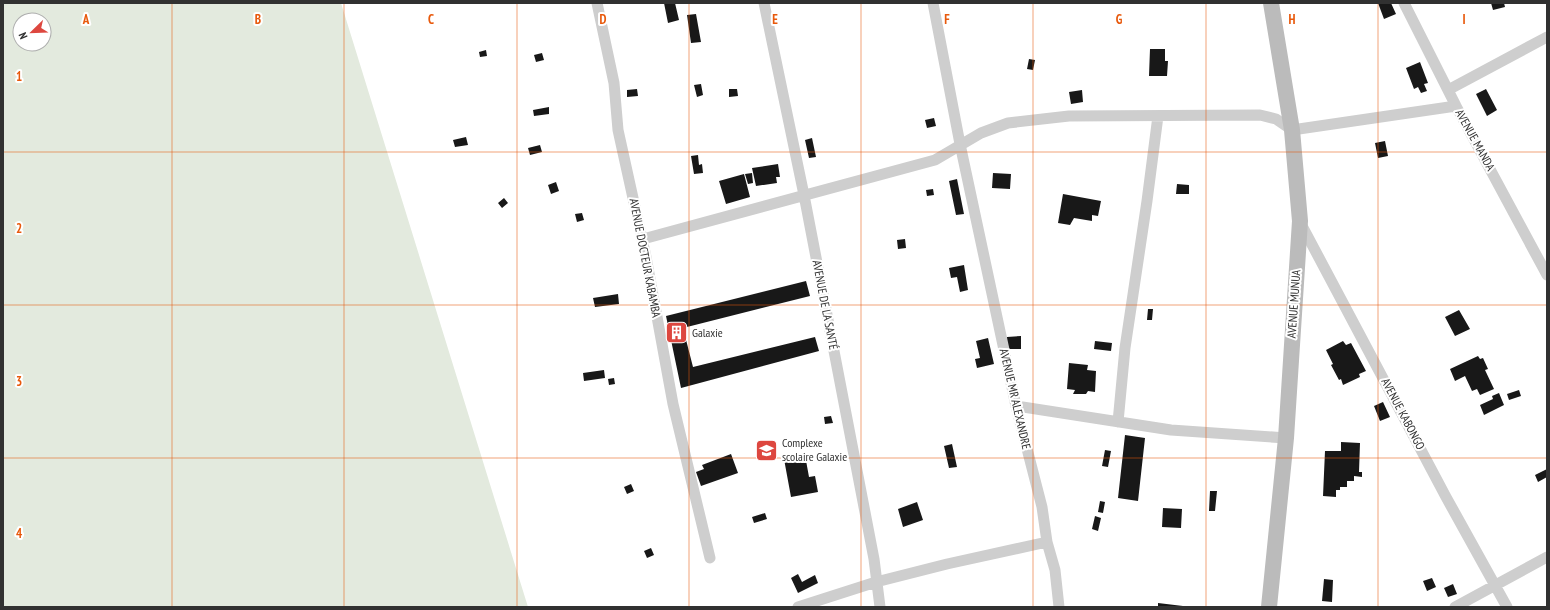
<svg xmlns="http://www.w3.org/2000/svg" width="1550" height="610" viewBox="0 0 1550 610" font-family="'PT Sans Narrow',sans-serif">
<rect width="100%" height="100%" fill="#fff"/>
<path fill="#e3eade" fill-rule="evenodd" d="M3,3h338l187,604h-525zM20,20h24v24h-24z"/>
<path fill="#181818" d="M664,3h11l4,17 -11,3z
M1378,3h13l5,11 -12,5z
M1491,3h13l1,4 -12,3z
M696,14l5,28 -10,1 -4,-28z
M1150,49h15v12h3l-1,15h-18z
M486,50l1,6 -7,1 -1,-5z
M542,53l2,7 -8,2 -2,-7z
M1029,59l6,1 -2,10 -6,-1z
M1420,62l8,21 -4,1 3,7 -6,2 -3,-6 -4,2 -8,-21z
M701,84l2,11 -6,2 -3,-12z
M637,89l1,7 -11,1v-7z
M729,89h8l1,7 -9,1z
M1486,89l11,21 -10,6 -11,-22z
M1082,90l1,12 -12,2 -2,-12z
M549,107v7l-15,2 -1,-6z
M934,118l2,8 -9,2 -2,-8z
M466,137l2,8 -13,2 -2,-7z
M812,138l4,19 -7,1 -4,-18z
M1385,141l3,15 -10,2 -3,-15z
M540,145l2,7 -12,3 -2,-7z
M698,155l1,10 3,-1 1,9 -9,1 -3,-18z
M778,164l2,13h-4l1,6 -21,3 -4,-18z
M752,173l1,10 -5,1 -3,-10z
M993,173l18,1 -1,15 -18,-1z
M744,174l6,23 -24,7 -7,-23z
M957,179l7,35 -8,1 -7,-34z
M556,182l3,9 -8,3 -3,-9z
M1177,184l12,1v9h-13z
M933,189l1,6 -7,1 -1,-6z
M1063,194l38,7 -3,15 -6,-1v6l-18,-3 -4,7 -12,-2z
M504,198l4,5 -6,5 -4,-5z
M582,213l2,7 -7,2 -2,-8z
M905,239l1,9 -8,1 -1,-9z
M964,265l4,25 -8,2 -3,-15 -6,1 -2,-10z
M806,281l4,15 -127,32 10,39 122,-30 4,14 -138,37 -15,-72z
M618,294l1,10 -24,3 -2,-9z
M1148,309h5l-1,11h-5z
M1459,310l11,19 -15,7 -10,-19z
M1021,336v13h-14v-12z
M988,338l6,26 -17,4 -2,-9 5,-1 -4,-17z
M1095,341l17,2 -1,8 -17,-2z
M1343,341l3,4 5,-2 15,28 -7,3 1,3 -17,8 -2,-6 -2,1 -8,-15 2,-1 -7,-14z
M1478,356l2,3 3,-1 5,11 -3,1 9,19 -14,6 -3,-6 -5,2 -7,-15 -10,5 -5,-12z
M1069,363l19,2 -1,5 9,1 -1,21 -7,-1 -2,3h-13l2,-4 -8,-1z
M604,370l1,8 -21,3 -1,-8z
M614,378l1,6 -6,1 -1,-6z
M1519,390l2,6 -12,4 -2,-6z
M1499,393l5,12 -20,10 -4,-10 13,-6 -1,-3z
M1383,402l7,15 -10,4 -6,-15z
M831,416l2,7 -8,1 -1,-7z
M1125,435l20,3 -7,63 -20,-3z
M1341,442l19,1 -1,29h3v5l-8,-1v5h-7v6h-7v3h-4v7l-13,-1 2,-45h16z
M952,444l5,23 -8,1 -5,-22z
M1105,450l6,1 -3,16 -6,-1z
M731,454l7,19 -37,13 -5,-14 8,-3 -2,-4z
M805,455l4,22 6,-1 3,16 -27,5 -7,-38z
M1547,469v8l-9,5 -3,-7z
M631,484l3,7 -7,3 -3,-7z
M1210,491h7l-2,20h-6z
M1100,501l5,1 -2,11 -5,-1z
M917,502l6,18 -20,7 -5,-18z
M1163,508l19,1 -1,19 -19,-1z
M765,513l2,6 -13,4 -2,-6z
M1095,516l6,2 -3,13 -6,-2z
M651,548l3,7 -7,3 -3,-7z
M798,574l4,8 13,-7 3,8 -20,10 -7,-15z
M1432,578l4,9 -9,4 -4,-10z
M1324,579l9,1 -1,22 -10,-1z
M1453,584l4,10 -9,3 -4,-9z
M1158,603l25,3v1h-25z"/>
<g fill="none" stroke-linecap="round" stroke-linejoin="round">
<path stroke="#cecece" stroke-width="11" d="M597,3l17,80 4,47 28,127 27,147 37,154
M764,3l40,192 70,364 6,48
M933,3l27,141 56,262 26,101 5,35 8,28 4,37
M1404,3l52,103 91,169
M1448,90l99,-53
M1300,222l146,275 61,110
M643,239l292,-79 46,-27 27,-10 61,-7 191,-1 16,4 16,11 164,-24
M1016,406l155,24 115,8
M1118,422l7,-74 22,-147 11,-85
M798,607l78,-25 71,-18 100,-22
M1455,607l92,-50"/>
<path stroke="#bbb" stroke-width="16" d="M1269,607l17,-169 14,-217 -8,-91 -21,-127"/>
</g>
<path fill="none" stroke="#e8590c" stroke-width="1" stroke-opacity="0.55" d="M172,3v604M344,3v604M517,3v604M689,3v604M861,3v604M1033,3v604M1206,3v604M1378,3v604M3,152h1544M3,305h1544M3,458h1544"/>
<defs>
<symbol id="building-square" viewBox="-11 -11 22 22"><rect x="-9" y="-9" width="18" height="18" rx="4" fill="#dd473f" stroke="#fff"/><path d="M-4-6H4V6H1V3H-1V6H-4ZM-2.5-4.3h1.7v1.8h-1.7ZM.8-4.3h1.7v1.8H.8ZM-2.5-1h1.7V.8h-1.7ZM.8-1h1.7V.8H.8Z" fill="#fff"/></symbol>
<symbol id="school-square" viewBox="-11 -11 22 22"><rect x="-9" y="-9" width="18" height="18" rx="4" fill="#dd473f" stroke="#fff"/><path d="M0-5L7-2L0 1L-7-2ZM-4 1L0 2.5L4 1V4Q0 6-4 4Z" fill="#fff"/></symbol>
</defs>
<g fill-rule="evenodd">
<use href="#building-square" x="664" y="320" width="25" height="25"/>
<use href="#school-square" x="754" y="438" width="25" height="25"/>
</g>
<g text-anchor="middle" stroke-width="4" stroke-linejoin="round" paint-order="stroke">
<g font-size="12" fill="#313131" stroke="#fff">
<text transform="translate(1475 140) rotate(61)" y="4">AVENUE MANDA</text>
<text transform="translate(645 258) rotate(79)" y="4">AVENUE DOCTEUR KABAMBA</text>
<text transform="translate(1294 304) rotate(-86)" y="4">AVENUE MUNUA</text>
<text transform="translate(825 305) rotate(79)" y="4">AVENUE DE LA SANTÉ</text>
<text transform="translate(1015 399) rotate(77)" y="4">AVENUE MR ALEXANDRE</text>
<text transform="translate(1403 414) rotate(62)" y="4">AVENUE KABONGO</text>
</g>
<g font-size="12" fill="#313131" stroke="#fff" text-anchor="start">
<text x="692" y="337">Galaxie</text>
<text x="782" y="447">Complexe<tspan x="782" dy="14">scolaire Galaxie</tspan></text>
</g>
</g>
<g font-size="13" text-anchor="middle" font-weight="bold" fill="#e8590c" stroke="#fff" stroke-width="4" stroke-linejoin="round" paint-order="stroke">
<text x="86" y="24">A</text>
<text x="258" y="24">B</text>
<text x="431" y="24">C</text>
<text x="603" y="24">D</text>
<text x="775" y="24">E</text>
<text x="947" y="24">F</text>
<text x="1119" y="24">G</text>
<text x="1292" y="24">H</text>
<text x="1464" y="24">I</text>
<text x="19" y="81">1</text>
<text x="19" y="233">2</text>
<text x="19" y="386">3</text>
<text x="19" y="538">4</text>
</g>
<rect width="1550" height="610" fill="none" stroke="#313131" stroke-width="8"/>
<g transform="translate(32 32) rotate(247)"><circle r="19" fill="#ffffff" stroke="#adadad"/>
<path d="M0-3L7 15L0 10L-7 15Z" fill="#dd473f"/>
<text y="-6" font-size="11" font-weight="bold" text-anchor="middle" fill="#313131">N</text>
</g>
</svg>
